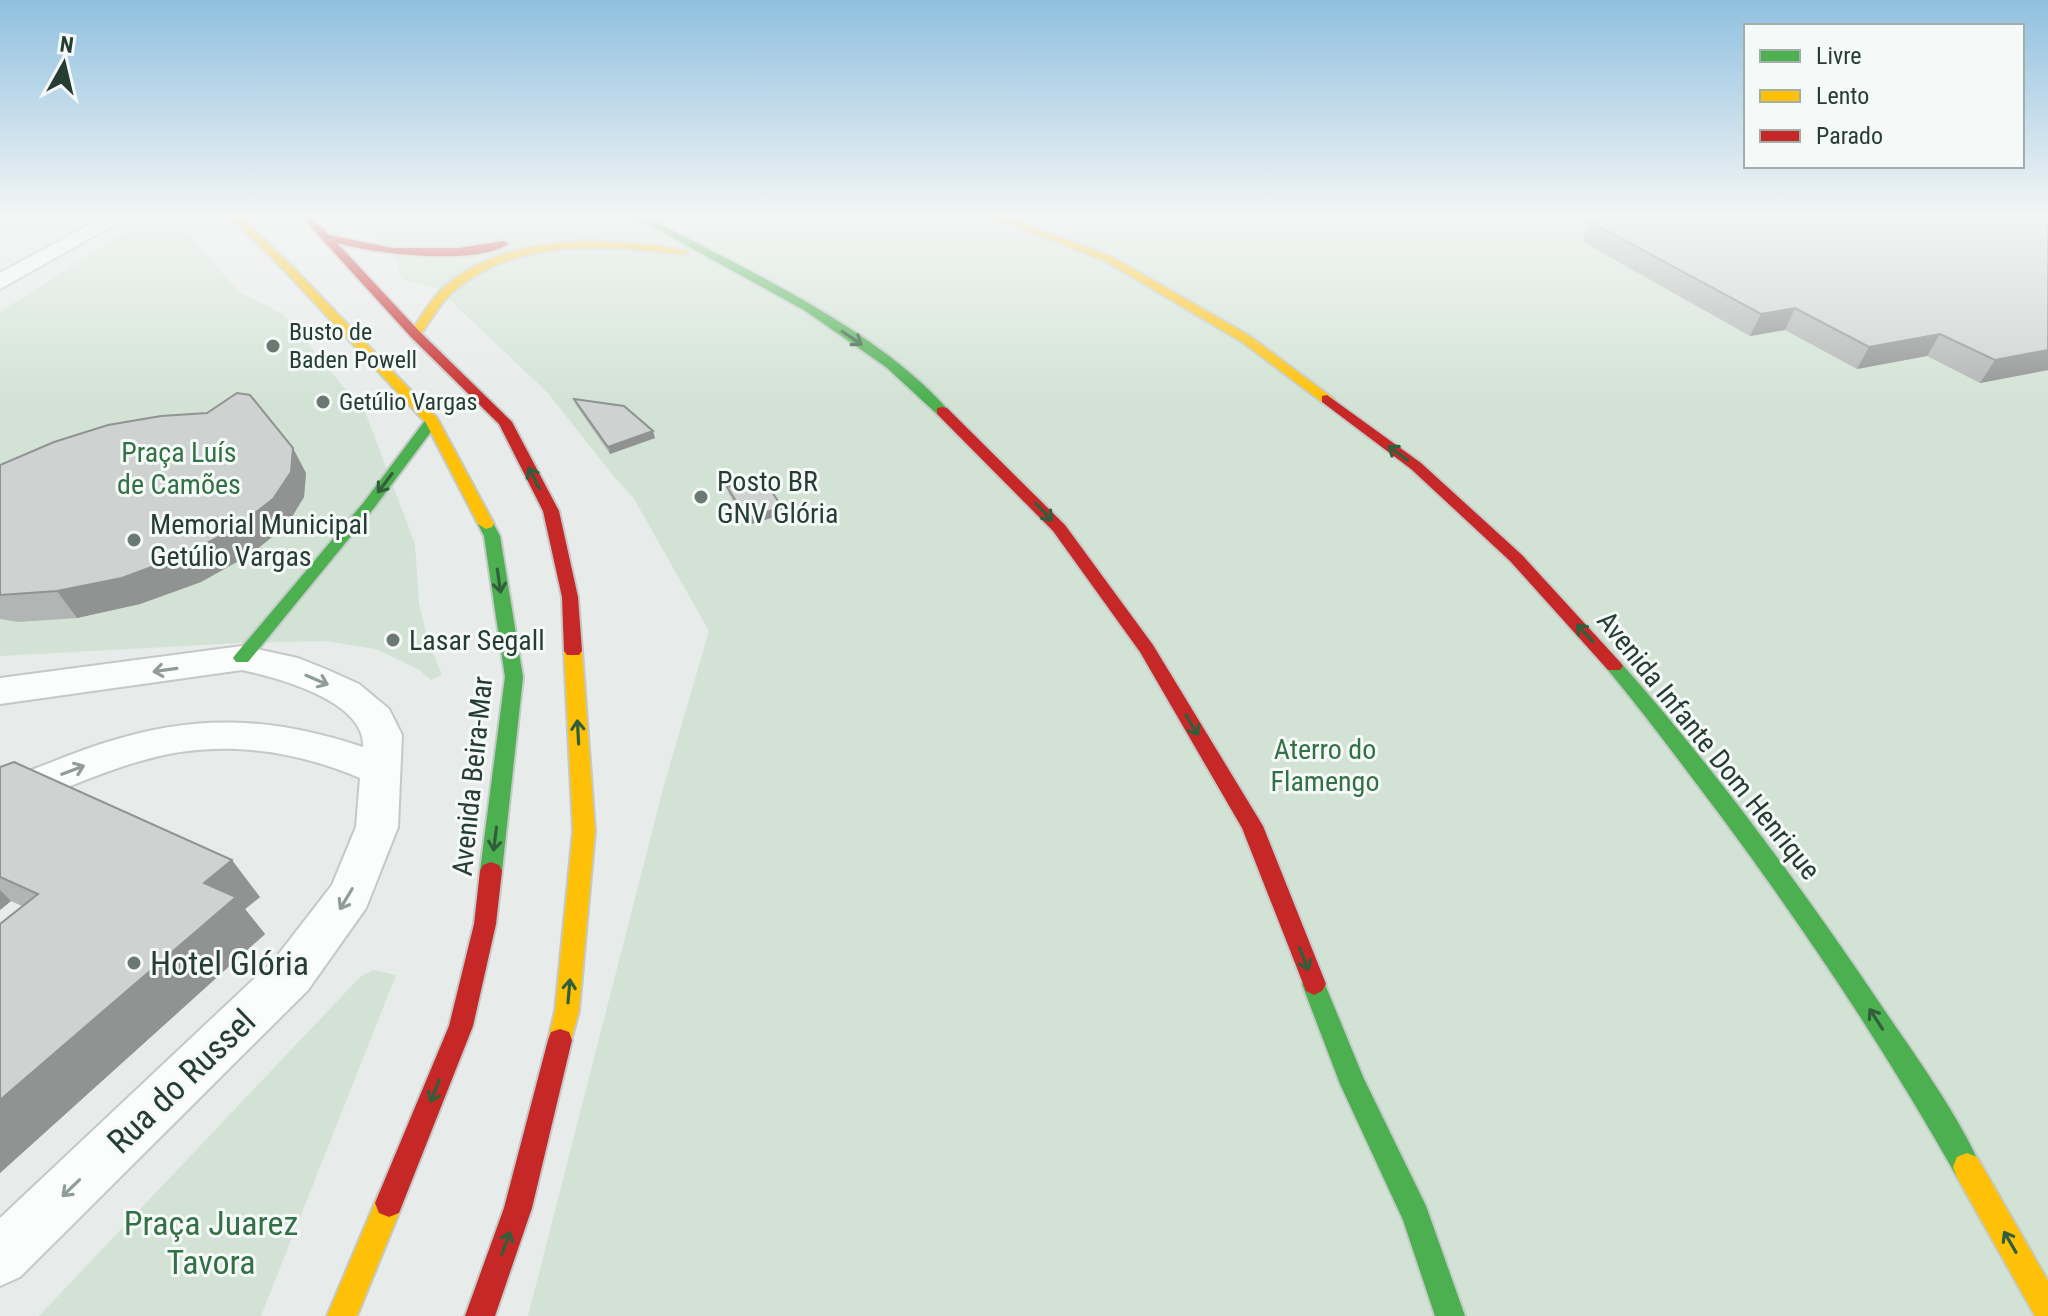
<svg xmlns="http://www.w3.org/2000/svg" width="2048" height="1316" viewBox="0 0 2048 1316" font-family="'Roboto Condensed',sans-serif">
<rect width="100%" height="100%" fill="#e7ebe9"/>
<path fill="#d2e3d5" d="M361,216h1687v1100h-1520l136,-531 45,-154 -76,-134 -18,-19 -68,-86 -110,-104 -33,-8 -5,-6v-11l-29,-29z
M165,223l15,1 58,67 46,24 82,99 49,130 4,60 8,33 15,38 -11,5 -13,-11 -42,-20 -50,-8 -85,2 -241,13v-344l122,-78z
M373,970l23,5 -135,341h-222l322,-340z"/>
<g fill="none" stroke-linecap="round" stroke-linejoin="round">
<defs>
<path id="street" d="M105,216h25l-130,73v-16z
M242,646l56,12 30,12 31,14 30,25 13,26 -4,92 -32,81 -58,82 -288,287 -20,9v-68l274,-258 58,-75 24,-58 4,-49c-68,-29 -143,-39 -216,-18 -49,13 -95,37 -144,53v-32c35,-11 69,-27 104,-38 92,-30 167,-26 259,4 3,-46 -85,-69 -121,-77l-242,34v-26z"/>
<path id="fast" d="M633,216h12c95,51 234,113 304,195l-2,3h-10l-51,-47 -82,-57z
M432,417l7,4 -65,87 -126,154h-12l-3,-4 3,-4 128,-152 63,-84z
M486,519l6,2 8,15 23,141 -21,194 -3,6 -8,3 -8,-3 -3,-6 25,-194 -21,-141 -6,-12z
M1614,660l6,2c97,109 184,229 265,349 32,47 74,105 96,156l-4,10 -10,4 -10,-4c-71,-126 -151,-246 -237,-362 -37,-49 -73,-98 -112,-145l-3,-4z
M1314,973l8,4 42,102 62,127 39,110h-30l-32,-96 -63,-136 -38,-100 4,-7z"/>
<path id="slow" d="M229,216h11l51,49 146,153 57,106 -2,3 -6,2 -8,-5 -52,-101 -143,-154z
M988,216h14l111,41 137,79 84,63 -7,4 -5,-1 -80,-60 -137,-81z
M592,241l63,4 34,7 -5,3c-78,-10 -167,-18 -231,37 -14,12 -23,30 -34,45l-10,-3c11,-15 20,-32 33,-45 41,-38 97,-46 150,-48z
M573,645l9,6 13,180 -16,180 -10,37 -9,3 -9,-3 -3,-8 7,-29 18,-180 -9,-180z
M1967,1153l10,4 71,124v35h-13l-78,-139 -4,-10 4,-10z
M389,1189l10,4 4,10 -46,113h-30l52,-123z"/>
<path id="jam" d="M301,216h10l18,19 63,13h66l46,-7 5,3c-35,22 -132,10 -172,-1l82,88 93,91 47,89 19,86 4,54 -3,4h-12l-3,-4 -2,-54 -19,-86 -44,-87 -88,-87z
M1327,395l94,68 101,92 98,107 3,4 -3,4h-12l-98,-109 -99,-92 -89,-67v-6z
M942,407l5,1 118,117 88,120 110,181 63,158 -4,7 -8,4 -8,-4 -64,-163 -102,-176 -87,-121 -116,-117v-6z
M491,862l8,3 3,6 -6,53 -23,102 -74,187 -10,4 -10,-4 -4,-10 74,-177 25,-102 6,-53 3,-6z
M560,1029l9,3 3,8 -40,168 -37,108h-30l39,-108 44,-168 3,-8z"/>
</defs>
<use href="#street" stroke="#c4c8c6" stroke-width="4"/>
<use href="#fast" stroke="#c3cac7" stroke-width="4"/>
<use href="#slow" stroke="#c3cac7" stroke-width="4"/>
<use href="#jam" stroke="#c3cac7" stroke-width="4"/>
<use href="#street" fill="#fbfcfc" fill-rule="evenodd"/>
<use href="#fast" fill="#4caf50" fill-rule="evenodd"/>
<use href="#slow" fill="#ffc107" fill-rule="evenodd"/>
<use href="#jam" fill="#c62828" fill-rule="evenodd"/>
</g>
<path fill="#b1b5b3" d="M1629,216l419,154 -68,13 -53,-27 -70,13 -72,-39 -35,6 -167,-94 6,-21z
M574,399l81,39 -45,16 -34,-49z
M0,465l306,8 -2,24 -17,28 -36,29 -50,28 -61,22 -63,14 -59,4 -18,-3z
M727,487l57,27 -36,11 -19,-31z
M0,767l260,130 -15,12 20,25 -265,239v-249l22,-18 -11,-5 -11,9z"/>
<path fill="#909392" d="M1795,308l-10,22 -35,6 11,-22z
M1940,334l-13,22 -70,13 12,-22z
M2048,350v20l-68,13 15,-23z
M653,431l2,7 -45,16 -2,-7z
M293,448l13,25 -2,24 -17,28 -36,29 -50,28 -61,22 -63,14 -20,-27z
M782,507l2,7 -36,11 -1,-7z
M232,860l28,37 -15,12 20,25 -265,239v-73l204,-217z
M0,890l11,11 -11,9z"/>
<path fill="#ced2d0" stroke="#909392" stroke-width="2" d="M1629,216h419v134l-53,10 -55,-26 -71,13 -74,-39 -34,6 -172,-93z
M237,393l13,2 43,53 -2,24 -18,27 -37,29 -52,27 -62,23 -65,13 -57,4v-130l54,-23 54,-17 53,-9 46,-3z
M574,399l50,7 29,25 -45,16z
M762,477l20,30 -35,11 -20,-31z
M14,762l218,98 -28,23 32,14 -236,203v-176l38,-30 -38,-17v-110z"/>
<defs><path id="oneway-shaft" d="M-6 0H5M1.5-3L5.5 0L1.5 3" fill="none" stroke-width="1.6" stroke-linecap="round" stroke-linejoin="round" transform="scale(2)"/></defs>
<g stroke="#315f3c">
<use href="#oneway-shaft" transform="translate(852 338) rotate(34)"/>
<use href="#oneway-shaft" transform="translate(1398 453) rotate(-143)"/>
<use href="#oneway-shaft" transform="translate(534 478) rotate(-117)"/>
<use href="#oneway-shaft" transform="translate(385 483) rotate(127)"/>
<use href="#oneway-shaft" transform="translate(1044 512) rotate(46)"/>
<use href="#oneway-shaft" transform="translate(499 581) rotate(82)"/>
<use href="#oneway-shaft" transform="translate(1585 633) rotate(-132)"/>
<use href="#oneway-shaft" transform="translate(1192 725) rotate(59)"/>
<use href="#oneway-shaft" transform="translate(578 732) rotate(-93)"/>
<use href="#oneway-shaft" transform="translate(495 839) rotate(97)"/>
<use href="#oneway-shaft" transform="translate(1304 959) rotate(69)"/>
<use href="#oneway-shaft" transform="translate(569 991) rotate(-85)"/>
<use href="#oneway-shaft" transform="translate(1876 1019) rotate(-123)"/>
<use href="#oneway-shaft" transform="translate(435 1091) rotate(112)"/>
<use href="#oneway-shaft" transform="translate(2010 1242) rotate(-120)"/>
<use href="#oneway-shaft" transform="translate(506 1243) rotate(-70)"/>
</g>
<g stroke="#909c98">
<use href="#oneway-shaft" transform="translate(165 670) rotate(172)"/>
<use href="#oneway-shaft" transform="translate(317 680) rotate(23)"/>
<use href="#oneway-shaft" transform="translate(73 770) rotate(-21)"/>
<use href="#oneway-shaft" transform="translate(346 899) rotate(121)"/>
<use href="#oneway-shaft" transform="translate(71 1188) rotate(136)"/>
</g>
<linearGradient id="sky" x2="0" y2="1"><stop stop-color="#90c0e0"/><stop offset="0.54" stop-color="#f4f6f5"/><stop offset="1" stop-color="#f4f6f5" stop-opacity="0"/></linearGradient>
<rect width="2048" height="400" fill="url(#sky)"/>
<g fill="#6a7a73" stroke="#f5f9f7" stroke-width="3">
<circle cx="273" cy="346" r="8"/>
<circle cx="323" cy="402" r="8"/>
<circle cx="701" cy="497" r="8"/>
<circle cx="134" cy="540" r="8"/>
<circle cx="393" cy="640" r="8"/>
<circle cx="134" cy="963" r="8"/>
</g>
<g text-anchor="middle" stroke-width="6" stroke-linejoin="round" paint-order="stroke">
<g font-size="24" fill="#263d34" stroke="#f5f9f7" text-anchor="start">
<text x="289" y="340">Busto de<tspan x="289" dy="28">Baden Powell</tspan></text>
<text x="339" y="410">Getúlio Vargas</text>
</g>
<g font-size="28" fill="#347045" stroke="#f5f9f7">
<text x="179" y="462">Praça Luís<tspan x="179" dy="32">de Camões</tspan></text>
<text x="1325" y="759">Aterro do<tspan x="1325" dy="32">Flamengo</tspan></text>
</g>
<g font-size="28" fill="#263d34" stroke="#f5f9f7" text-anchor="start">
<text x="717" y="491">Posto BR<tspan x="717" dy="32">GNV Glória</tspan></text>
<text x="150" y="534">Memorial Municipal<tspan x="150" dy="32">Getúlio Vargas</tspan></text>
<text x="409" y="650">Lasar Segall</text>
</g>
<g font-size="28" fill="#263d34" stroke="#f5f9f7">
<text transform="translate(1709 745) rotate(51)" y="10">Avenida Infante Dom Henrique</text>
<text transform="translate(472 776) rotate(-84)" y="10">Avenida Beira-Mar</text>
</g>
<g font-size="34" fill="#263d34" stroke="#f5f9f7" text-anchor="start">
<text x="150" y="975">Hotel Glória</text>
</g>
<g font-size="34" fill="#263d34" stroke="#f5f9f7">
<text transform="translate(181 1081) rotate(-44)" y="12">Rua do Russel</text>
</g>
<g font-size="34" fill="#347045" stroke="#f5f9f7">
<text x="211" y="1235">Praça Juarez<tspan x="211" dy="39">Tavora</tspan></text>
</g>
</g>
<rect x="1744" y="24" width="280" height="144" fill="#f5f9f7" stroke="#a2aea9" stroke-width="2"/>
<rect x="1760" y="50" width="40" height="12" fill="#4caf50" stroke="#a2aea9" stroke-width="2"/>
<text x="1816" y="64" font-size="24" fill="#263d34">Livre</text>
<rect x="1760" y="90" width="40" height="12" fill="#ffc107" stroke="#a2aea9" stroke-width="2"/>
<text x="1816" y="104" font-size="24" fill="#263d34">Lento</text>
<rect x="1760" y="130" width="40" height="12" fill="#c62828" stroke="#a2aea9" stroke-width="2"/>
<text x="1816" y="144" font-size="24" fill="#263d34">Parado</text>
<g transform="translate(64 64) rotate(8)" stroke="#f5f9f7" stroke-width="6" paint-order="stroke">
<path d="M0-6L14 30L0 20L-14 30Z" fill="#263d34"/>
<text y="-12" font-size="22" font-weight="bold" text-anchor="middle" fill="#263d34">N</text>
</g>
</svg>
